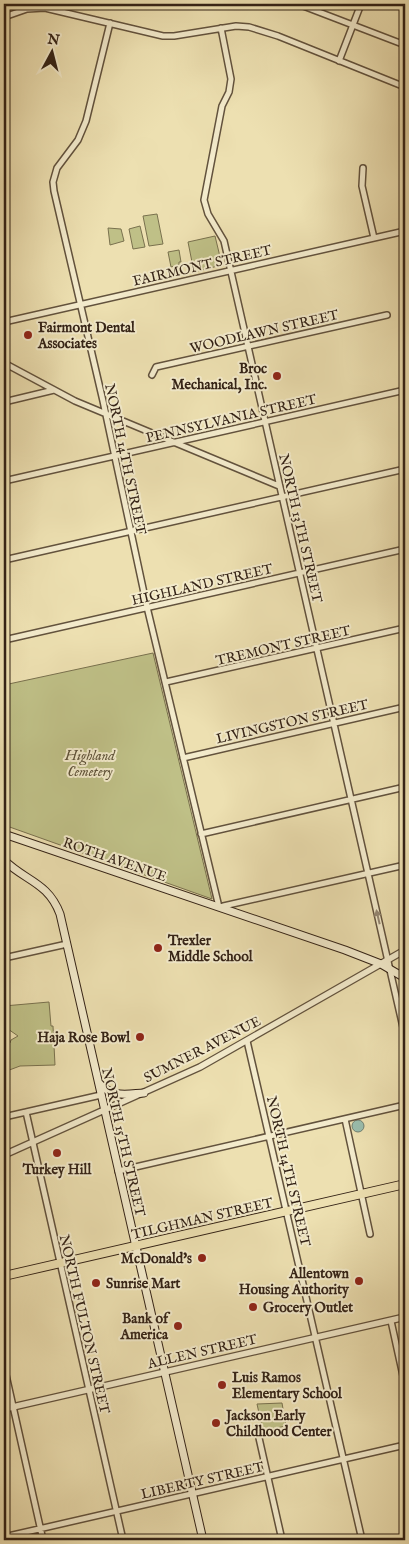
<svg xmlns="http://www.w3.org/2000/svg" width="409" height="1544" viewBox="0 0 409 1544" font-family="'IM FELL English',serif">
<rect width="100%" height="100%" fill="#ede0b1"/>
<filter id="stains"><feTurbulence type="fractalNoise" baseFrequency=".004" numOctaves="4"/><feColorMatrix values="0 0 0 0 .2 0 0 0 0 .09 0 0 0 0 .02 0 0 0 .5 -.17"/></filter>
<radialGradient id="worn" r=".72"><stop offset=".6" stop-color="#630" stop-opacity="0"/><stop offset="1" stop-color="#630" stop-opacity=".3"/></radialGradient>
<path fill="#bfc087" stroke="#79714e" d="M157,214l6,30 -14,2 -6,-30z
M140,226l5,21 -12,2 -4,-20z
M108,228l13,1 3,12 -14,4z
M215,236l7,29 -28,7 -6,-30z
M179,250l2,12h-2v3l-8,2 -3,-15z
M153,653l59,246 -208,-74v-140z
M49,1002l2,24h2l2,39 -35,1 -16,6v-37l6,8 1,-3 7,-4 -10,-7 -4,-23z
M282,1403l4,23 -23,5 -6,-27z"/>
<path fill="#99bdad" stroke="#707f71" d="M352 1126a6 6 0 1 1 12 0a6 6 0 1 1-12 0Z"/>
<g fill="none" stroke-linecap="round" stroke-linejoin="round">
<defs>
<path id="minor" d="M298,4l107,41
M4,17l23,-8 18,-1 118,28h11l62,-10 13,1 29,9 127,51
M110,23l-24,98 -8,19 -21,28 -4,14 1,9 49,210 44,206 72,300 186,-42
M221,28l10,51 -2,13 -7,14 -18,94 4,14 16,27 181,795
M339,61l22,-57
M363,168l-1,18 12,52
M4,322l401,-91
M4,363l71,38 204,85
M152,375l4,-8 231,-52
M4,402l50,-12
M4,481l401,-91
M4,560l401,-91
M4,640l401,-91
M166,682l239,-54
M183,758l222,-51
M201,834l204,-47
M4,958l63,-14
M247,1041l115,499
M26,1112l97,428
M4,1117l97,-22
M345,1119l25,115
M118,1171l287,-66
M391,1321l14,64
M4,1366l39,174
M259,1438l23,102
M4,1537l401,-92"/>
<path id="tertiary" d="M4,1155l196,-88 205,-117
M4,1409l401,-92"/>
<path id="secondary" d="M4,834l341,116 36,14 24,14
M4,860c21,21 44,22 56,54l143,626
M99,1083c13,15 27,11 45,10"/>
<path id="primary" d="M4,1276l401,-92"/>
</defs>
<use href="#minor" stroke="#62523d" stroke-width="8"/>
<use href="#tertiary" stroke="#62523d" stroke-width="8"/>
<use href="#secondary" stroke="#332216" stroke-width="9"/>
<use href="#primary" stroke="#332216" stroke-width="10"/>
<use href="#minor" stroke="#f3ebcc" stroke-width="5"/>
<use href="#tertiary" stroke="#f3ebcc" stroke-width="5.5"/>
<use href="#secondary" stroke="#f3ebcc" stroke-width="7"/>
<use href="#primary" stroke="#ede0b1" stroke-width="8"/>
</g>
<defs><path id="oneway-solid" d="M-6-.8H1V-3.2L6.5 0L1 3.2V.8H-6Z" transform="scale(1.25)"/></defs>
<use fill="#938671" href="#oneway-solid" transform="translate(378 917) rotate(-103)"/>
<g fill="#8f2418" stroke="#f3ebcc" stroke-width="2">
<circle cx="28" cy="335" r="5"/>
<circle cx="277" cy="376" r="5"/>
<circle cx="158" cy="948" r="5"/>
<circle cx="140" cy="1037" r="5"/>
<circle cx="57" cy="1153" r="5"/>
<circle cx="202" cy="1258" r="5"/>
<circle cx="359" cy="1281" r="5"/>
<circle cx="96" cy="1283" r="5"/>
<circle cx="253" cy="1307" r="5"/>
<circle cx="178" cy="1326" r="5"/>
<circle cx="222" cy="1385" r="5"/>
<circle cx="216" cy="1423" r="5"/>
</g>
<g text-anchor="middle" stroke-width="4" stroke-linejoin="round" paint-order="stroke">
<g font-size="14" fill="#332216" stroke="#f3ebcc">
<text transform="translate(202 265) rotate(-13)" y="5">FAIRMONT STREET</text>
<text transform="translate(264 331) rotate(-13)" y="5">WOODLAWN STREET</text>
<text transform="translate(231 418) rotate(-13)" y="5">PENNSYLVANIA STREET</text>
<text transform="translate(126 459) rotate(78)" y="5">NORTH 14TH STREET</text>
<text transform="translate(301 528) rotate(77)" y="5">NORTH 13TH STREET</text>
<text transform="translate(202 584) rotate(-13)" y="5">HIGHLAND STREET</text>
<text transform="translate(283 645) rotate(-13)" y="5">TREMONT STREET</text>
<text transform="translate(292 721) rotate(-13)" y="5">LIVINGSTON STREET</text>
<text transform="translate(115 859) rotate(19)" y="5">ROTH AVENUE</text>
<text transform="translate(202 1049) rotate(-27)" y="5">SUMNER AVENUE</text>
<text transform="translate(124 1142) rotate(77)" y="5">NORTH 15TH STREET</text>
<text transform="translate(289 1171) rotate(77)" y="5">NORTH 14TH STREET</text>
<text transform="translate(202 1218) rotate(-13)" y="5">TILGHMAN STREET</text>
<text transform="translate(85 1324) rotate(77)" y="5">NORTH FULTON STREET</text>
<text transform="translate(202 1351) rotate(-13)" y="5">ALLEN STREET</text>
<text transform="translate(202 1480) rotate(-13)" y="5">LIBERTY STREET</text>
</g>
<g font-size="14" font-weight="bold" fill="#332216" stroke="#f3ebcc" text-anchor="start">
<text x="38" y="332">Fairmont Dental<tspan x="38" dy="16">Associates</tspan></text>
<text x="267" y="373" text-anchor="end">Broc<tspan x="267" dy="16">Mechanical, Inc.</tspan></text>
<text x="168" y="945">Trexler<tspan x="168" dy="16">Middle School</tspan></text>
<text x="130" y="1042" text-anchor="end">Haja Rose Bowl</text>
<text x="57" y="1174" text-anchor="middle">Turkey Hill</text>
<text x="192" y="1263" text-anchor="end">McDonald's</text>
<text x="349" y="1278" text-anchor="end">Allentown<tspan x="349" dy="16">Housing Authority</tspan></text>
<text x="106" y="1288">Sunrise Mart</text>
<text x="263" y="1312">Grocery Outlet</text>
<text x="168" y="1323" text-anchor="end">Bank of<tspan x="168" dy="16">America</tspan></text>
<text x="232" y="1382">Luis Ramos<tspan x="232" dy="16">Elementary School</tspan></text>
<text x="226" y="1420">Jackson Early<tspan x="226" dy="16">Childhood Center</tspan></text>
</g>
<g font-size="14" font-style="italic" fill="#5d5138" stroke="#f3ebcc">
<text x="90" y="760">Highland<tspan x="90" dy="16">Cemetery</tspan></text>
</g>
</g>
<rect width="409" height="1544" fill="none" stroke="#ede0b1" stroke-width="20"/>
<rect x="5" y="5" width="399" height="1534" fill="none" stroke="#332216" stroke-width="2.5"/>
<rect x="10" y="10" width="389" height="1524" fill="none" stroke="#332216"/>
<g transform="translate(52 52) rotate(7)" stroke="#f3ebcc" stroke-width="4" paint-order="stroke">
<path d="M0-4L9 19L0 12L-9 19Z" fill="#332216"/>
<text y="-8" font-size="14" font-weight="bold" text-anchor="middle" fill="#332216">N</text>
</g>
<rect width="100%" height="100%" filter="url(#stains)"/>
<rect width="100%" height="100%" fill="url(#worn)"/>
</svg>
